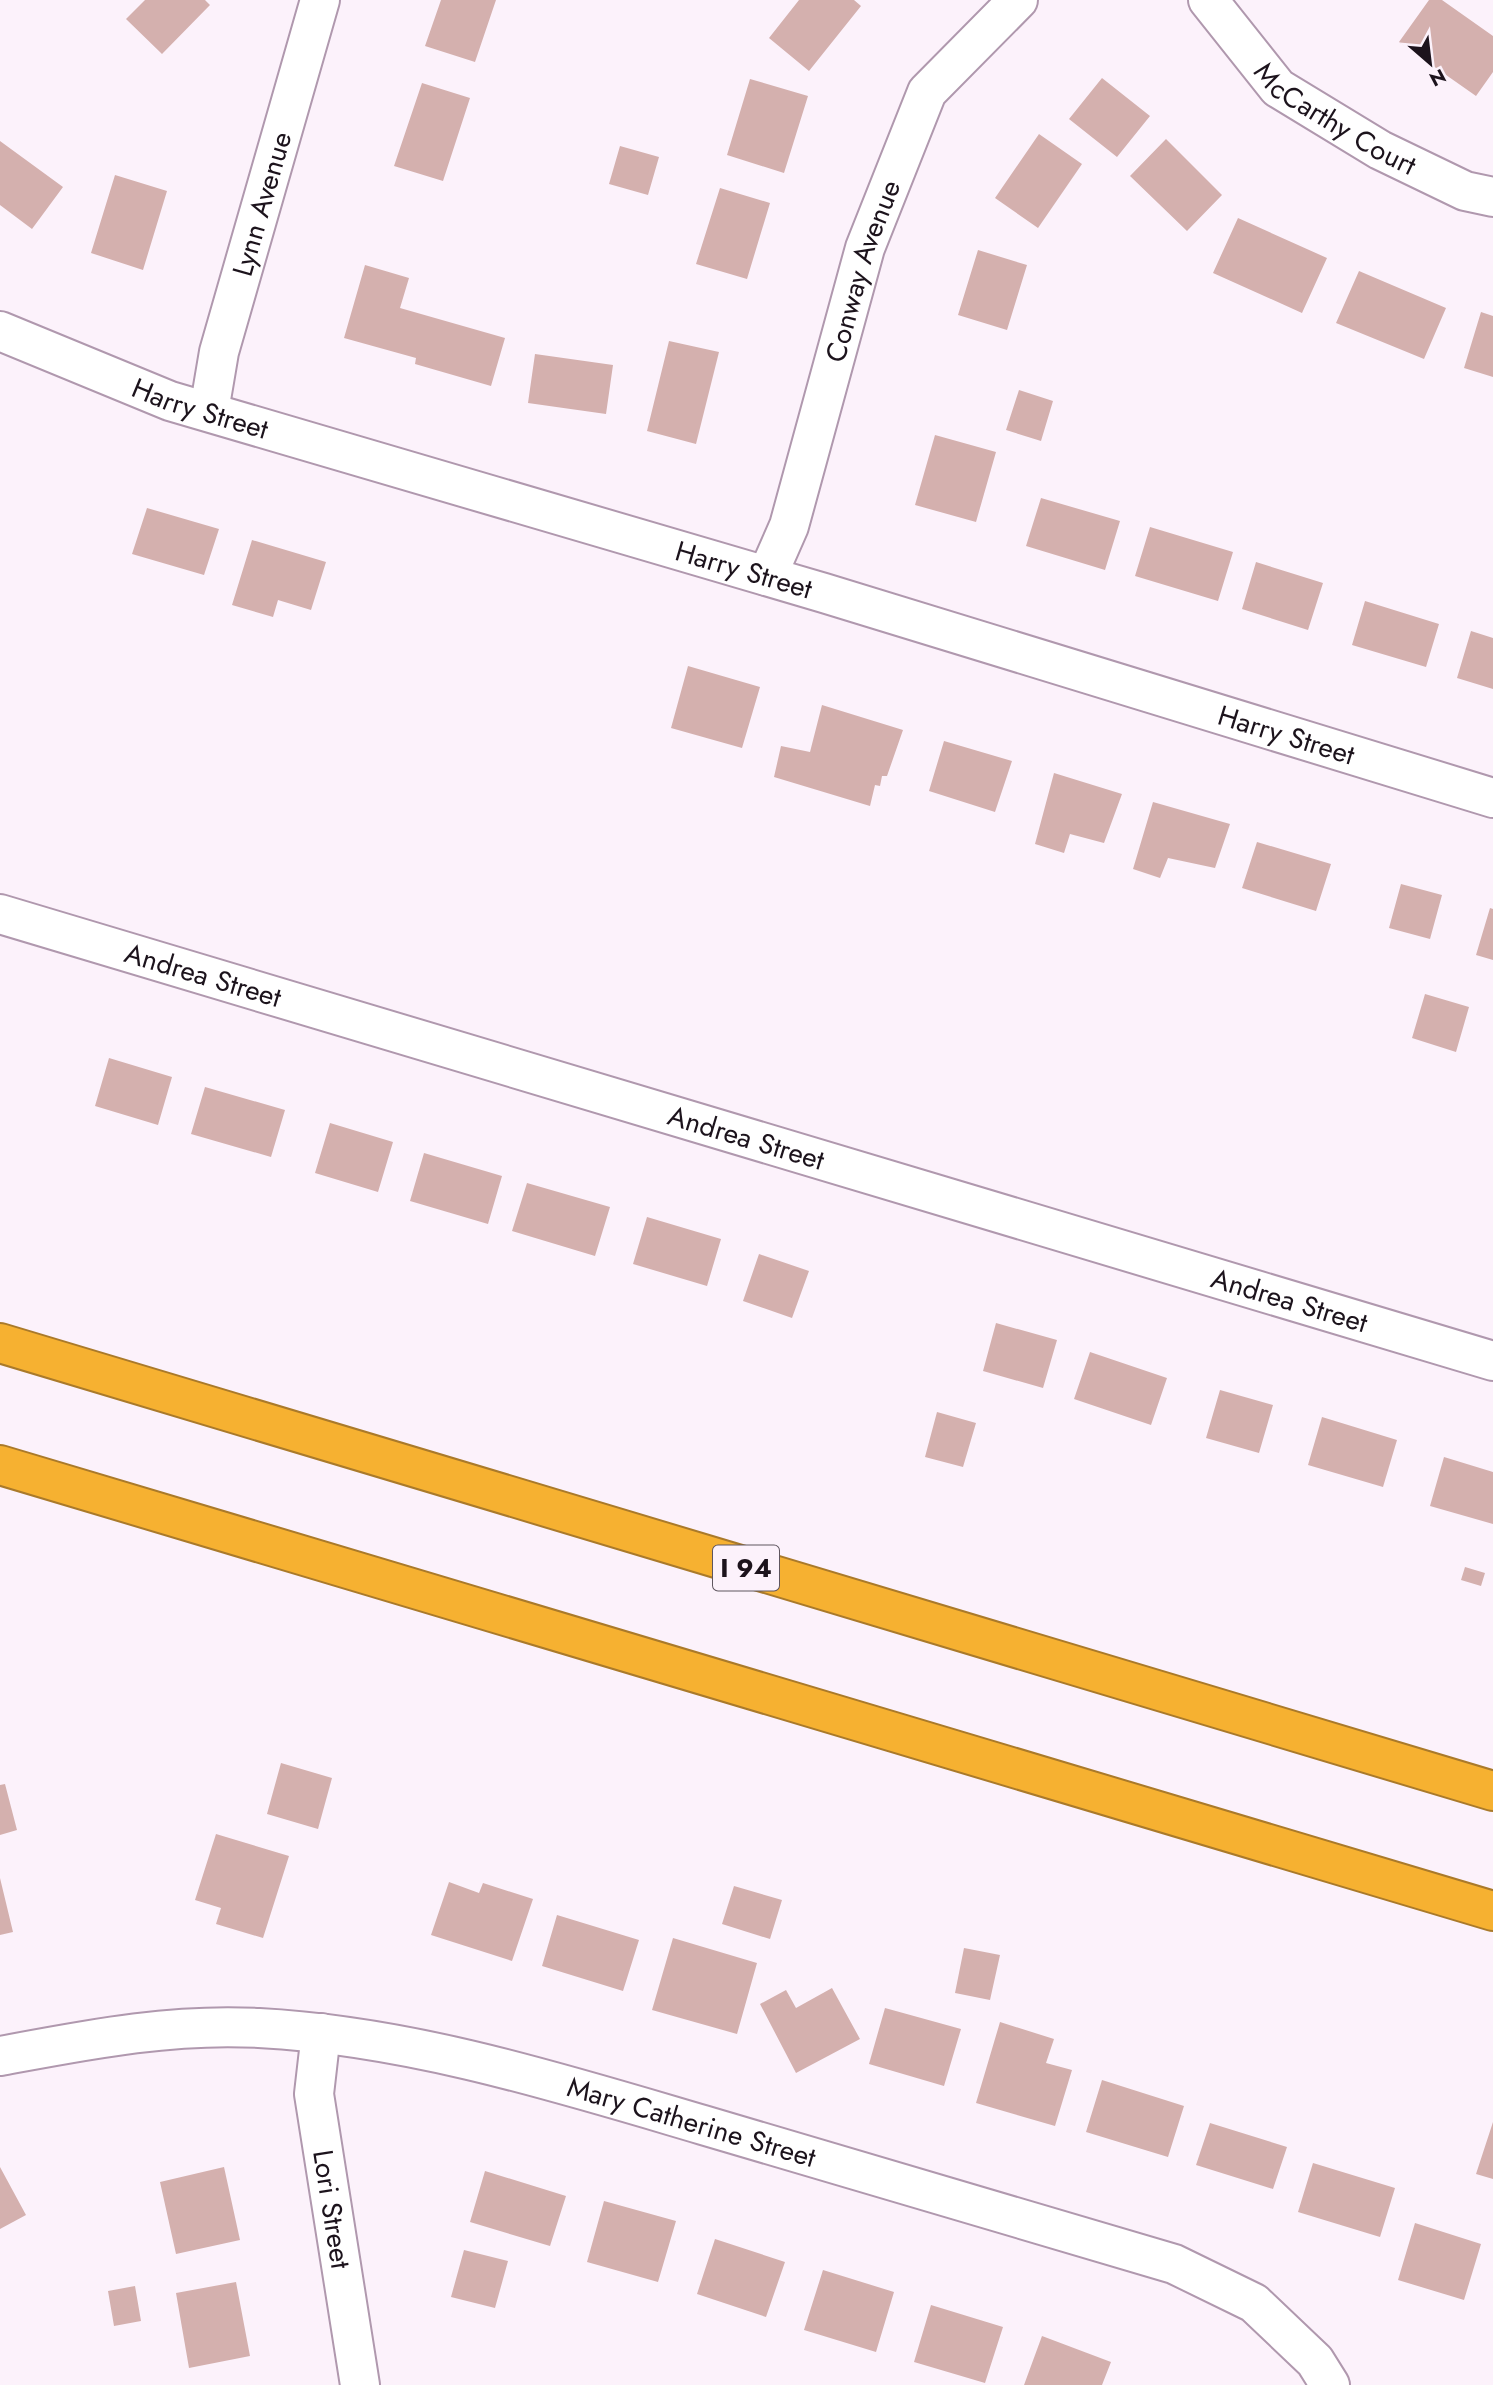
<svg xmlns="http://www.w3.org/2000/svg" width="1493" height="2385" viewBox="0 0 1493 2385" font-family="Jost,sans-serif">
<rect width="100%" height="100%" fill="#fcf2fb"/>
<path fill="#d4b0ae" d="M145,0h60l5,5 -48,49 -36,-35z
M441,0h55l-21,62 -50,-16z
M799,0h55l7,6 -52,65 -40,-33z
M1429,0h13l51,36v36l-17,24 -77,-54z
M1102,78l48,38 -33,41 -48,-38z
M750,79l58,17 -24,77 -57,-18z
M422,83l48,15 -27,83 -49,-15z
M1039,134l43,30 -44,64 -43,-30z
M1166,139l56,56 -35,36 -57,-55z
M0,141l63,46 -31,42 -32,-24z
M620,146l39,11 -11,38 -39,-11z
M115,175l52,16 -24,79 -52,-17z
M720,188l50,15 -23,76 -51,-15z
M1238,218l89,40 -25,55 -89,-40z
M978,250l49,15 -20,65 -49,-15z
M365,265l44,13 -9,30 105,30 -14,48 -76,-22 1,-6 -72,-20z
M1359,271l87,37 -22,51 -88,-36z
M1481,312l12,4v61l-29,-9z
M669,341l50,11 -23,92 -49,-13z
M535,354l78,11 -7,49 -78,-11z
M1019,390l34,11 -12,40 -35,-11z
M935,435l61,17 -20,70 -61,-17z
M1041,498l79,23 -15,49 -79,-24z
M147,508l72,21 -15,46 -72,-21z
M1150,527l83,25 -15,49 -83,-25z
M252,540l74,22 -15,48 -33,-10 -5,17 -41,-12z
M1256,562l67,21 -15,47 -66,-21z
M1365,601l74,23 -13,43 -74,-22z
M1471,631l22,7v51l-36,-11z
M688,666l72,21 -18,61 -71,-20z
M822,705l81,25 -16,46h-5l-2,10 -5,-1 -5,21 -96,-29 7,-31 29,6z
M944,741l68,20 -17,51 -66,-21z
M1054,773l68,21 -18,49 -34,-9 -6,19 -29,-9z
M1153,802l77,22 -15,44 -47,-10 -8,20 -27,-9z
M1257,842l74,22 -15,47 -74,-23z
M1401,884l41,11 -12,44 -41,-11z
M1490,908l3,1v51l-17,-5z
M1425,994l44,13 -13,45 -44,-14z
M109,1058l63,19 -14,48 -63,-19z
M205,1087l80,23 -14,47 -80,-23z
M330,1123l63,19 -15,50 -63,-19z
M424,1153l78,23 -14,48 -78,-23z
M527,1183l83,24 -15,49 -83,-25z
M647,1217l74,22 -14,47 -74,-22z
M759,1254l50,17 -17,47 -49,-17z
M996,1323l61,17 -14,48 -60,-17z
M1090,1352l77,26 -16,47 -77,-26z
M1220,1390l53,15 -14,48 -53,-15z
M937,1412l39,11 -13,44 -38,-10z
M1322,1417l75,23 -14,47 -75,-22z
M1444,1457l49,15v52l-63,-18z
M1465,1567l20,6 -4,13 -20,-6z
M281,1763l51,15 -14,51 -51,-15z
M5,1784l12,46 -17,5v-50z
M216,1834l73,22 -26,82 -47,-14 5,-16 -26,-8z
M0,1878l13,54 -13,3z
M449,1882l30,11 4,-10 50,16 -21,62 -81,-26z
M734,1886l48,14 -12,39 -48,-15z
M557,1915l82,25 -16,51 -81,-25z
M673,1938l84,25 -20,71 -85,-24z
M964,1948l36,7 -10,45 -35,-7z
M832,1988l28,51 -64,34 -36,-69 26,-14 10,18z
M885,2008l76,21 -17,57 -75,-22z
M1000,2022l54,17 -8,24 26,7 -17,56 -79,-23z
M1102,2080l82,26 -16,51 -82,-25z
M1493,2122v57l-17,-5z
M1210,2123l77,24 -14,42 -77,-24z
M1313,2163l82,25 -15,49 -82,-25z
M0,2167l26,48 -26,14z
M224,2167l16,73 -64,14 -16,-72z
M485,2171l81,25 -16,50 -80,-24z
M604,2201l72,20 -18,61 -71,-20z
M1415,2223l66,21 -17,56 -66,-20z
M715,2239l70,23 -19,55 -69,-23z
M464,2250l44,11 -13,47 -44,-11z
M823,2270l71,22 -18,60 -72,-22z
M236,2282l14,74 -61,12 -13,-75z
M135,2286l6,35 -27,5 -6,-35z
M931,2305l72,22 -18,56 -71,-21z
M1042,2336l69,26 -9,23h-78z"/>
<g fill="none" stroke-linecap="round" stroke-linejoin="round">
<defs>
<g id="street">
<path id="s1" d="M1208,0l70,88 102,62 85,41 28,6"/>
<path id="s2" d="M0,331l170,70 654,192 669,205"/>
<path id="s3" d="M209,411l10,-59 101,-352"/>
<path id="s4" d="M767,576l22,-50 76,-278 62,-156 91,-92"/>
<path id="s5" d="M0,914l1493,447"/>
<path id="s6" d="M321,2033l-7,61 46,291"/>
<path id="s7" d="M0,2056c86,-16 171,-33 259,-28 152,8 298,54 444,97 157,46 314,92 471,139l80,39 61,58 15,24"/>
</g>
<path id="highway" d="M0,1343l1493,448
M0,1465l1493,446"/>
</defs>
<use href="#street" stroke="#b098ae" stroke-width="42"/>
<use href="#highway" stroke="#aa7a2a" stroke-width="42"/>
<use href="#street" stroke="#fff" stroke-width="38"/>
<use href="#highway" stroke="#f6b131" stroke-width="38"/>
</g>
<g text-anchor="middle" stroke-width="5" stroke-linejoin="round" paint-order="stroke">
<rect fill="#fcf2fb" stroke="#5f565f" stroke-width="2" x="713" y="1545.5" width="66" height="45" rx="5"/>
<g font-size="26" font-weight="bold" fill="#1c131c">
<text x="746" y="1577">I 94</text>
</g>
<g font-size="28" fill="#1c131c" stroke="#fcf2fb">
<text dy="10" stroke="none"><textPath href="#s1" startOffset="177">McCarthy Court</textPath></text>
<text dy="10" stroke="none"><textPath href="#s3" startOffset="214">Lynn Avenue</textPath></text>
<text dy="10" stroke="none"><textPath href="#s4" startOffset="320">Conway Avenue</textPath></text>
<text dy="10" stroke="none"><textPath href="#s2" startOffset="215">Harry Street</textPath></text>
<text dy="10" stroke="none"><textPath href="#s2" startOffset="782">Harry Street</textPath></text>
<text dy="10" stroke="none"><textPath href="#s2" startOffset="1349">Harry Street</textPath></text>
<text dy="10" stroke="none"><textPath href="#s5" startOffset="212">Andrea Street</textPath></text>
<text dy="10" stroke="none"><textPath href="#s5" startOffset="779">Andrea Street</textPath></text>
<text dy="10" stroke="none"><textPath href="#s5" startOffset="1346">Andrea Street</textPath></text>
<text dy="10" stroke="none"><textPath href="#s7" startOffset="705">Mary Catherine Street</textPath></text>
<text dy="10" stroke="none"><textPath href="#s6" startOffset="178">Lori Street</textPath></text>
</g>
</g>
<g transform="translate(1430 63) rotate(152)" stroke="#fcf2fb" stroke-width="5" paint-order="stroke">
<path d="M0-5L12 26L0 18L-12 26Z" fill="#1c131c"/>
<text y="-10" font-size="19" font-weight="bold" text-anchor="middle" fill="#1c131c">N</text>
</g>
</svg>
